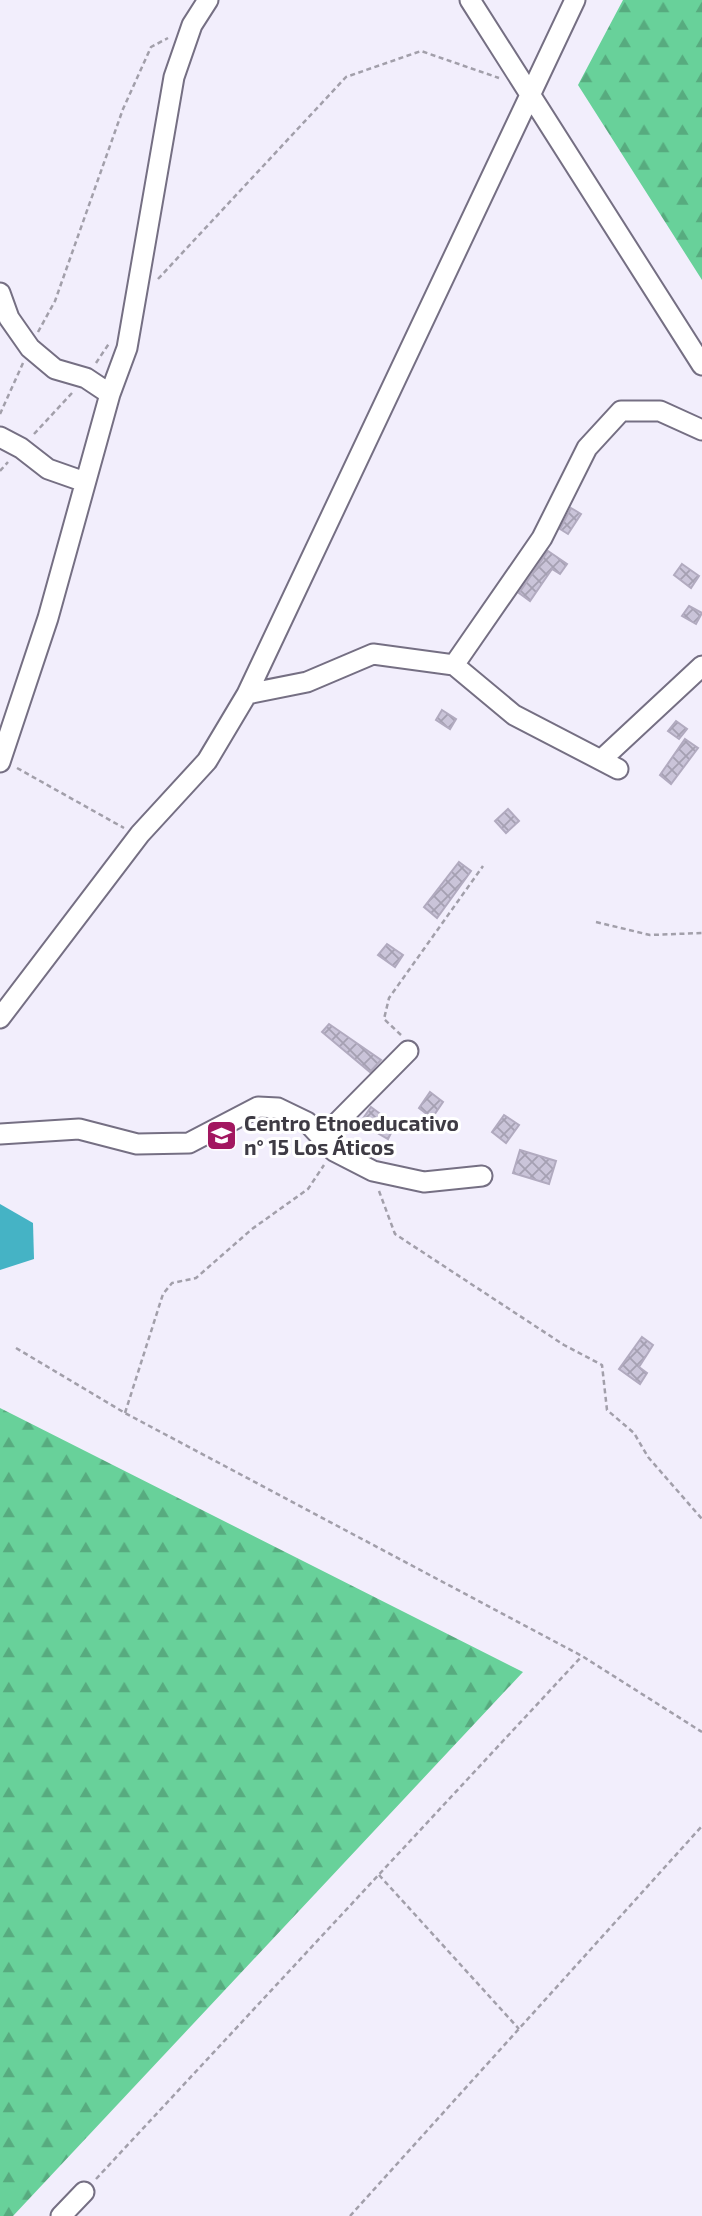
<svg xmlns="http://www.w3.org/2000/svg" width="702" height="2216" viewBox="0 0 702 2216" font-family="'Exo 2',sans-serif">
<defs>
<pattern id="forest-firs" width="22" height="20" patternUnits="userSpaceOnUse" patternTransform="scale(1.75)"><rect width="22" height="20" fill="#68d19a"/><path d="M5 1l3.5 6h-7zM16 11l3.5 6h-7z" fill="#57ab7f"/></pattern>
<pattern id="building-cross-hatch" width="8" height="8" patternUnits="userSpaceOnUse" patternTransform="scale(1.75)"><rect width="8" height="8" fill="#cac4d9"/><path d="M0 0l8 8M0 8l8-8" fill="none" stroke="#a5a0b2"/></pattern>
</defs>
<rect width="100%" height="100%" fill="#f2eefc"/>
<path fill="url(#forest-firs)" d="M623,0h79v280l-124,-195z
M0,1408l523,264 -510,544h-13z"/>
<path fill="#45b3c5" d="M0,1204l33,19 1,36 -34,11z"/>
<path fill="url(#building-cross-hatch)" stroke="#b1aabf" stroke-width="2" d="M571,508l10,6 -13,20 -8,-5z
M548,551l19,13 -7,10 -8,-5 -22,32 -11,-8z
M682,564l17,12 -8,12 -17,-13z
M689,606l13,7 -6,11 -14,-8z
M442,710l14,9 -6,10 -14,-9z
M676,721l11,8 -8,10 -11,-8z
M685,739l13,9 -27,36 -11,-9z
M508,809l11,12 -13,12 -11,-12z
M459,862l12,9 -34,47 -13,-11z
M387,944l16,11 -8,12 -17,-12z
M329,1024l52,36 -11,12 -48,-40z
M430,1092l13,10 -11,16 -13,-10z
M371,1107l24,18 -7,14 -28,-16z
M504,1115l15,10 -13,18 -14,-11z
M520,1150l36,11 -7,23 -36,-11z
M642,1337l11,8 -14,22 8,6 -7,11 -21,-15z"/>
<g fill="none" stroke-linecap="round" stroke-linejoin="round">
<defs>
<path id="street" d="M470,0l232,365
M0,293l9,25 21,30 25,21 31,9 24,16
M0,437l21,11 27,21 37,13
M454,665l88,-127 45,-90 34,-37h39l42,19
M247,694l60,-12 66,-28 81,11 60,50 104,54
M601,760l101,-94
M0,762l48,-144 62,-224 17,-46 47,-271 18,-52 16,-25
M0,1018l140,-184 67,-73 40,-67 328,-694
M0,1134l79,-5 58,15 52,-1 69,-36 20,1 29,14 27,29 39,20 51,11 58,-6
M322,1138l86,-87
M61,2216l23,-24"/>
</defs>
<use href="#street" stroke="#756f83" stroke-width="23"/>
<path stroke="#a29faa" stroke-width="2.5" stroke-dasharray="5 3.5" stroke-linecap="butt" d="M158,279l188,-202 75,-26 78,27
M38,332l17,-31 68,-192 28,-62 17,-9
M96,363l14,-21
M0,414l23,-51
M34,434l38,-41
M0,471l8,-9
M17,768l107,60
M596,922l54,13 52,-2
M401,1035l-17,-16 5,-21 94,-132
M379,1191l16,43 169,111 38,20 5,45 27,23 14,24 54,62
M16,1348l109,65 457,243 120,76
M125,1413l38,-119 9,-11 24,-5 56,-49 56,-40 16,-24
M379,1875l140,154
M96,2179l486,-523
M350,2216l352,-390"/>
<use href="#street" stroke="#fff" stroke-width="19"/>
</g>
<defs>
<symbol id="school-square" viewBox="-11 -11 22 22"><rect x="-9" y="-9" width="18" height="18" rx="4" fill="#a21760" stroke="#fff"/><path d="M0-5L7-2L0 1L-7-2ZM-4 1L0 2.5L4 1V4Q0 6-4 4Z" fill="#fff"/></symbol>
</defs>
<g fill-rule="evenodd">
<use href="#school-square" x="204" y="1118" width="35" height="35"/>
</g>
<g text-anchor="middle" stroke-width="6" stroke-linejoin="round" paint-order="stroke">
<g font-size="21" font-weight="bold" fill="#3e3b44" stroke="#fff" text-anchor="start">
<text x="244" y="1131">Centro Etnoeducativo<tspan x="244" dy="24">n° 15 Los Áticos</tspan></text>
</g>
</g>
</svg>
